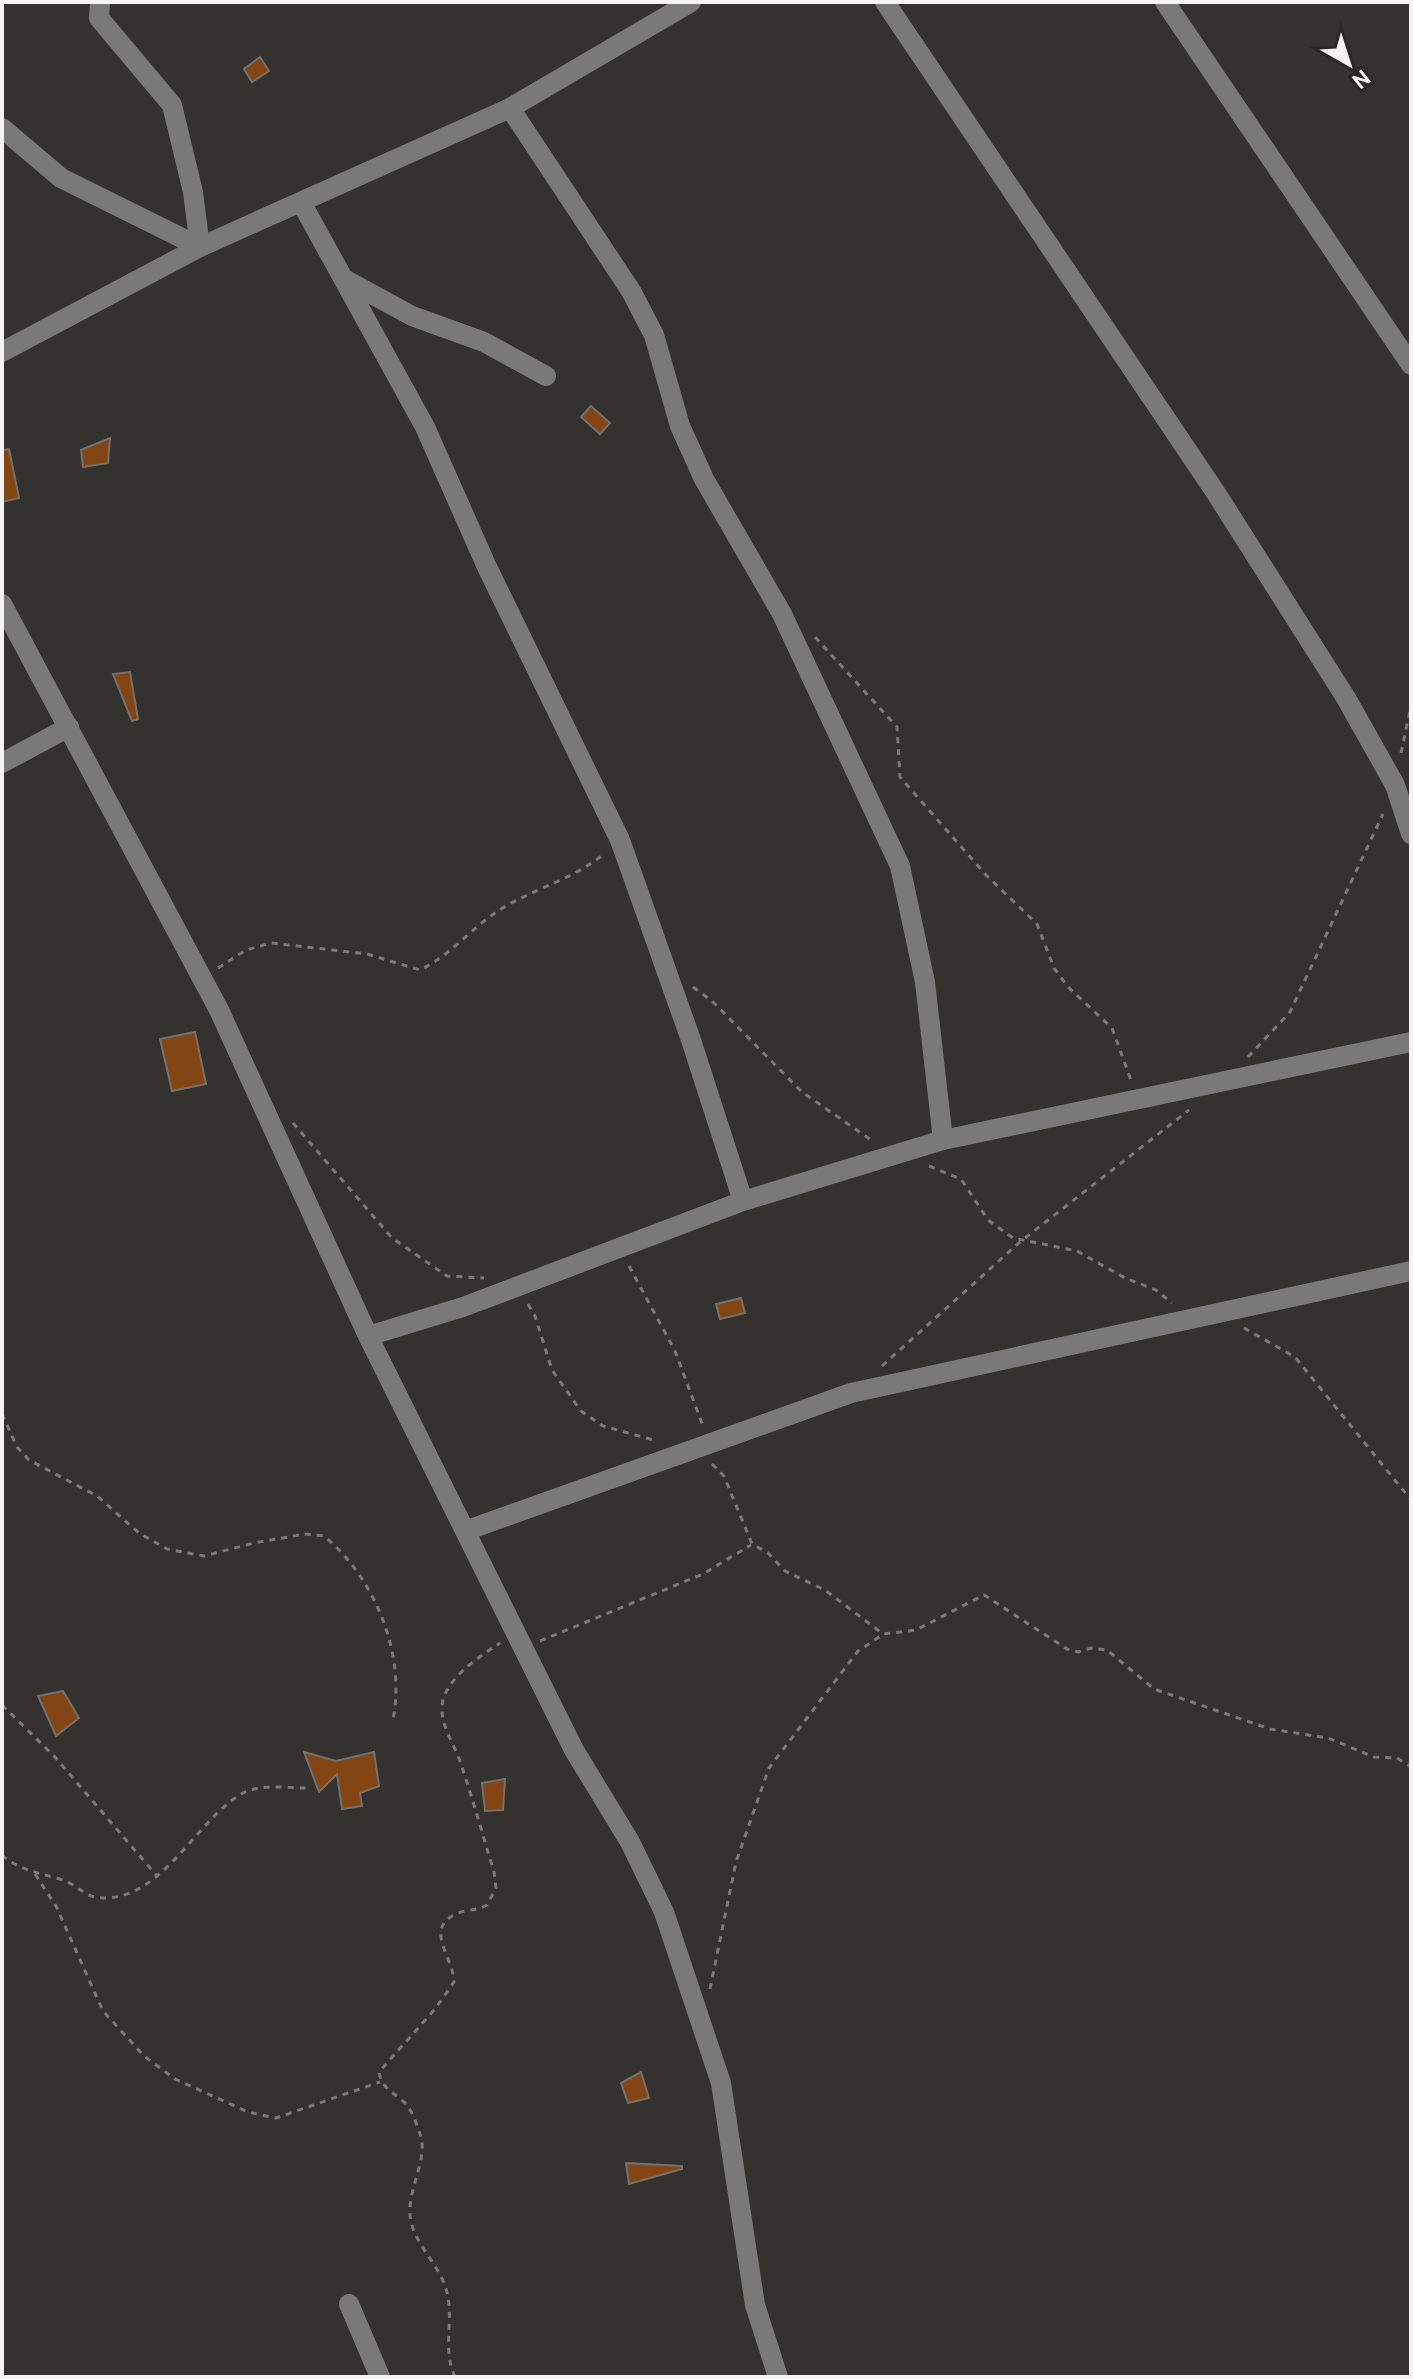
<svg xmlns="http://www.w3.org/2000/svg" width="1413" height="2379" viewBox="0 0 1413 2379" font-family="Cabin,sans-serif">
<rect width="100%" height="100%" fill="#33322f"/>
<path fill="#834513" stroke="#74706e" stroke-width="2" d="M260,57l9,14 -17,11 -8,-13z
M591,406l19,17 -10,11 -19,-17z
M110,438l-2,25 -25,4 -2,-17z
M9,449l10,49 -17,4v-52z
M130,672l8,47 -6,2 -19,-47z
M195,1032l11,52 -34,7 -12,-52z
M741,1298l4,15 -25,6 -4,-15z
M63,1691l16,27 -23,18 -18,-40z
M304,1752l32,9 38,-9 5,34 -19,7 2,13 -20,3 -5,-35 -18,18z
M505,1779l-2,31 -18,1 -3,-28z
M641,2072l8,26 -21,5 -7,-20z
M626,2163l56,3v3l-53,15z"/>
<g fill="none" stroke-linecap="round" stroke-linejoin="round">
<path stroke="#7b7a77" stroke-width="3" stroke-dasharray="6 6" stroke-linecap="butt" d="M815,637l82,90 3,50 86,98 51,49 17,44 14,19 44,41 20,55
M1401,753l10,-47
M218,968l28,-18 25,-7 96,11 53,16c29,-14 49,-39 75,-57 35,-24 77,-32 110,-60
M693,987l19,14 90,91 69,48
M1248,1057l42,-45 93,-198
M293,1123l99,115 55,38 37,2
M929,1166l32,13 27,41 25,18 64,13 48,27 31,12 16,13
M629,1266l46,85 28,75
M528,1304l7,12 17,54 29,41 22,15 54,15
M1244,1328l51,29 116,143
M882,1366l138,-124 169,-132
M2,1414l15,33 12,13 68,36 42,37 28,16 37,7 50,-13 51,-9 19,2c51,42 82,118 69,184
M712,1464l12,12 28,68 16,9 17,18 40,19 58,44 33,-4 68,-35 83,54 11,3 13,-4 16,2 47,39 116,40 58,9 46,19 23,1 14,9
M540,1641l163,-67 48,-29
M2,1705l52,51 103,120
M2,1855c18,16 39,18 61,25 12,4 21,15 32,17 65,11 103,-82 150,-105 18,-8 42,-4 61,-4
M35,1874l21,32 47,105 41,45 31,23 73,33 28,6 104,-36
M710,1989l26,-127 33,-94 89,-117 24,-16
M455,2377c-14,-30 1,-61 -10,-91 -8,-24 -33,-45 -35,-71 -2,-26 17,-54 11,-78 -3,-9 -7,-21 -12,-29 -10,-15 -27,-16 -30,-36l56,-63 19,-27c0,-24 -31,-53 2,-68 10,-5 21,-3 31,-9l9,-17 -2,-16c-11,-36 -21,-72 -33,-108 -5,-16 -18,-35 -19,-52 -3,-30 37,-55 58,-69"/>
<path stroke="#797978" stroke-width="20" d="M100,2l-1,16 73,87 21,87 7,55
M885,2l331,491 130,205 49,87 16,49
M1165,2l246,363
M510,108l121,183 23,44 26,91 24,53 78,135 118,252 25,116 18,158
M2,128l59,50 139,69
M301,202l124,225 62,140 133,273 71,200 52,161
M346,280l66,36 72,26 62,34
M2,352l198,-105 310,-139 181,-106
M2,604l217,406 149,326 206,414 56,92 34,70 57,171 34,222 23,72
M2,763l67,-36
M368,1336l95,-29 280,-106 200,-61 468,-98
M465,1531l386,-138 560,-122
M349,2304l31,73"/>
</g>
<rect width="1413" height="2379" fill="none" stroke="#f5f4f2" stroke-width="8"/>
<g transform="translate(1349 64) rotate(141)" stroke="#292825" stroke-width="6" paint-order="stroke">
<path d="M0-6L14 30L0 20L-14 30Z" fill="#f5f4f2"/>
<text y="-12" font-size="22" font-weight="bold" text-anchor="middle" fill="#f5f4f2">N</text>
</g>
</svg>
